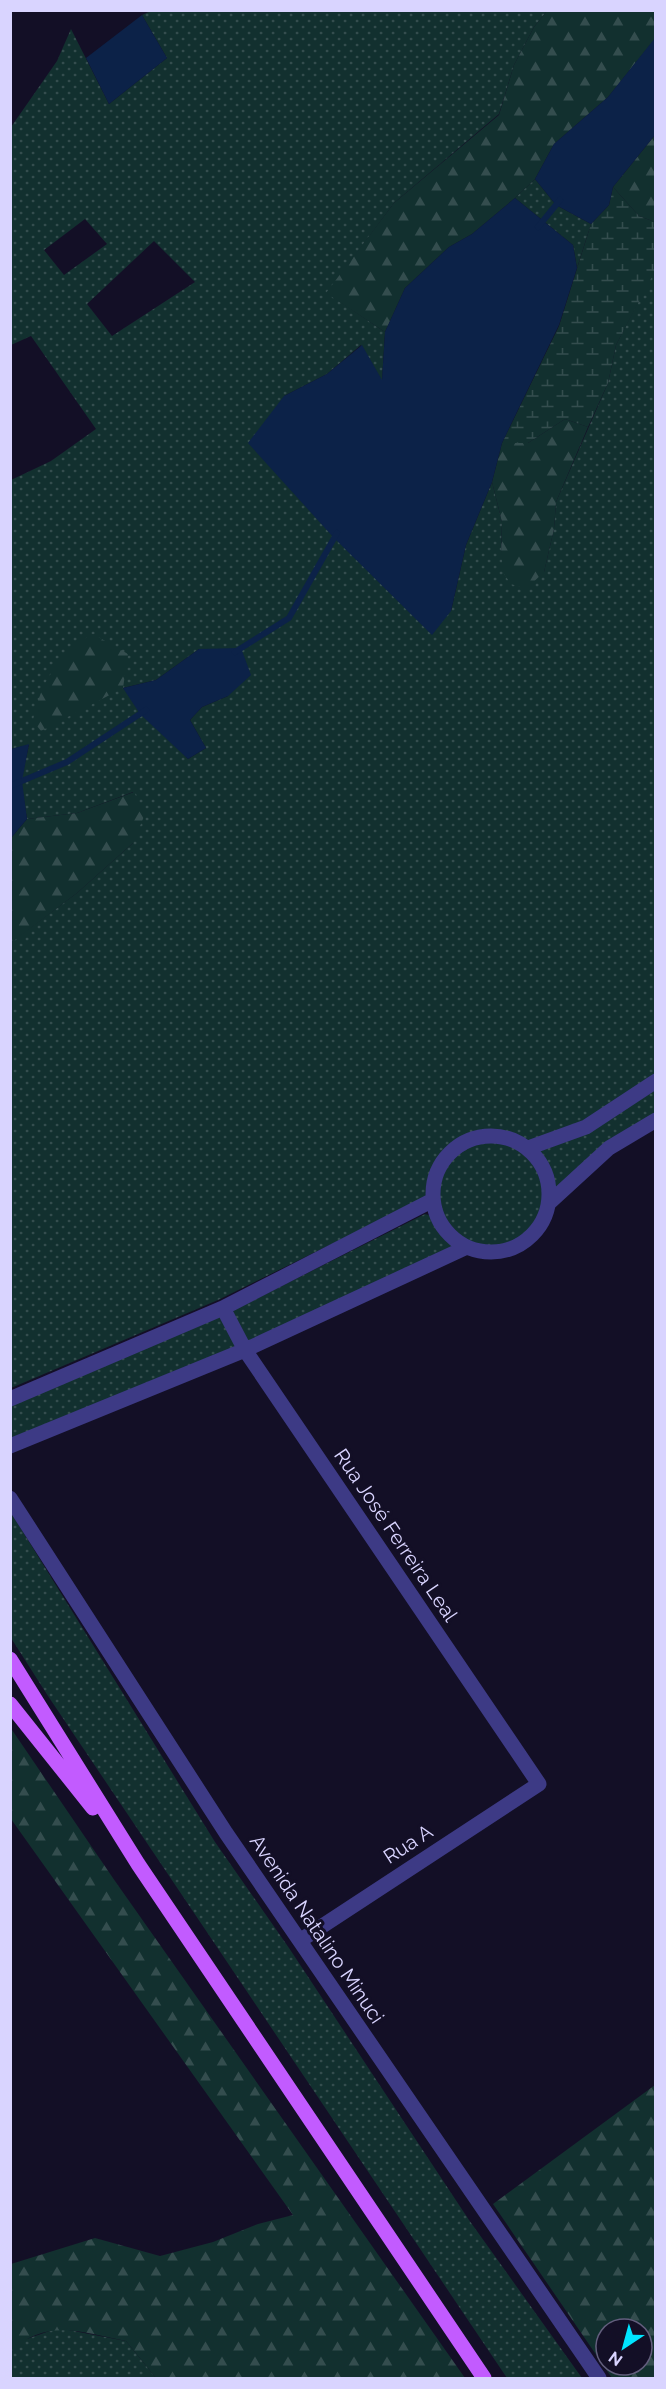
<svg xmlns="http://www.w3.org/2000/svg" width="666" height="2389" viewBox="0 0 666 2389" font-family="Raleway,sans-serif">
<defs>
<pattern id="grass-dots" width="8" height="8" patternUnits="userSpaceOnUse" patternTransform="scale(1.5)"><rect width="8" height="8" fill="#12302f"/><path d="M2 2h.1M6 6h.1" fill="none" stroke="#344d4e" stroke-width="1.8" stroke-linecap="round"/></pattern>
<pattern id="forest-firs" width="22" height="20" patternUnits="userSpaceOnUse" patternTransform="scale(1.5)"><rect width="22" height="20" fill="#12302f"/><path d="M5 1l3.5 6h-7zM16 11l3.5 6h-7z" fill="#344d4e"/></pattern>
<pattern id="wetland-marsh" width="20" height="14" patternUnits="userSpaceOnUse" patternTransform="scale(1.5)"><rect width="20" height="14" fill="#12302f"/><path d="M1 5h8M5 5V1M11 12h8M15 12V8" fill="none" stroke="#344d4e"/></pattern>
</defs>
<rect width="100%" height="100%" fill="#130f26"/>
<path fill="url(#grass-dots)" fill-rule="evenodd" d="M151,11h396l-13,16 -20,38 -15,49 -105,89 -67,90 58,39 -3,49 -21,-36 -34,29 -43,22 167,215 15,-66 26,-63 10,40 -1,32 43,18 10,-43 2,-27 52,-119 8,-38 39,-76v806l-74,48 -53,19c-48,-27 -98,-2 -101,55l-209,103 -207,88 -1,-445 67,-50 56,-50v-51l-56,21 -50,6 -6,-38 8,-36 -18,4v-269l40,-19 45,-32 -65,-93 -20,9v-218l46,-66 14,-32 38,75 58,-46 -25,-43zM85,219l22,25 -43,31 -20,-25zM154,241l41,41 -83,54 -25,-32zM199,649l29,47 -26,11 -12,13 16,28 -18,11 -65,-71 33,-8z
M535,179l21,26 35,19 -14,44 -4,-23 -58,-47z
M655,1084v32l-100,76 -3,-19 -14,-22z
M438 1194a53 53 0 1 1 106 0a53 53 0 1 1-106 0Z
M425,1214l7,2 9,17 12,12 -1,3 -203,97 -17,-31 2,-4z
M218,1315l6,2 15,28 -228,95v-35z
M10,1511l205,331 74,106 180,272 113,158h-75l-459,-682 -37,-58z
M58,2328l68,13 30,37h-145l-1,-26 11,-11z"/>
<path fill="url(#forest-firs)" fill-rule="evenodd" d="M547,11h108l-1,29 -46,57 -54,47 -19,35 -20,19 -43,36 -23,13 -44,41 -20,44 -59,-39 68,-90 105,-88 15,-50 20,-38z
M655,135v87l-16,-6 -26,-29z
M565,419l23,8 -32,75 -2,27 -10,43 -18,17 -15,-5 -7,-10 -3,-20 1,-32 -10,-40 10,-39h26z
M93,634l35,20 -5,34 -82,43 -8,-10c6,-36 28,-71 60,-87z
M134,792l11,22 -12,29 -56,50 -66,50v-105l16,-19 50,-6z
M10,1727l105,154 350,497h-309l-30,-37c-42,-8 -81,-24 -115,11v-88l84,-26 65,18 53,-14 45,-18 35,-9 -282,-396z
M655,2085v293h-43l-119,-174zM606,2329h36v36h-36z"/>
<path fill="url(#wetland-marsh)" d="M613,187l26,29 16,6 1,47 -40,76 -8,38 -20,44 -23,-8 -37,24h-26l57,-117 32,-102 18,-19z"/>
<path fill="#0c2248" d="M142,15l25,43 -58,46 -23,-46z
M655,38v97l-42,52 -4,18 -18,19 -35,-19 -21,-26 19,-35 54,-47z
M515,198l58,47 4,23 -18,57 -57,118 -10,39 -26,63 -15,66 -19,24 -98,-97 -86,-95 36,-47 43,-22 35,-29 20,35 3,-48 20,-44 44,-41 23,-13z
M241,648l10,27 -23,21 -26,11 -12,13 16,28 -18,11 -48,-45 -17,-26 33,-8 43,-31z
M29,744l-7,37 5,38 -16,19v-89z"/>
<g fill="none" stroke-linecap="round" stroke-linejoin="round">
<path stroke="#0c2248" stroke-width="6" d="M538,227l22,-27
M235,652l54,-34 48,-85
M10,786l57,-24 79,-52"/>
<path stroke="#3d3a85" stroke-width="15" d="M433 1194a58 58 0 1 1 116 0a58 58 0 1 1-116 0Z
M528,1148l58,-21 70,-46
M549,1203l60,-55 47,-28
M223,1308l22,42 294,434 -238,156
M10,1399l213,-91 210,-108
M10,1446l235,-96 222,-103
M10,1498l216,335 373,545"/>
<path stroke="#c25bff" stroke-width="15" d="M10,1659l128,205 346,514
M10,1704l83,104"/>
</g>
<g text-anchor="middle" stroke-width="6" stroke-linejoin="round" paint-order="stroke">
<g font-size="20" fill="#d9d4ff" stroke="#130f26">
<text transform="translate(396 1535) rotate(56)" y="7">Rua José Ferreira Leal</text>
<text transform="translate(408 1844) rotate(-33)" y="7">Rua A</text>
<text transform="translate(317 1929) rotate(56)" y="7">Avenida Natalino Minuci</text>
</g>
</g>
<rect width="666" height="2389" fill="none" stroke="#d9d4ff" stroke-width="24"/>
<g transform="translate(624 2347) rotate(216)"><circle r="28" fill="#130f26" stroke="#625e7d" stroke-width="1.5"/>
<path d="M0-4.5L10 22L0 15L-10 22Z" fill="#00e5ff"/>
<text y="-9" font-size="16" font-weight="bold" text-anchor="middle" fill="#d9d4ff">N</text>
</g>
</svg>
